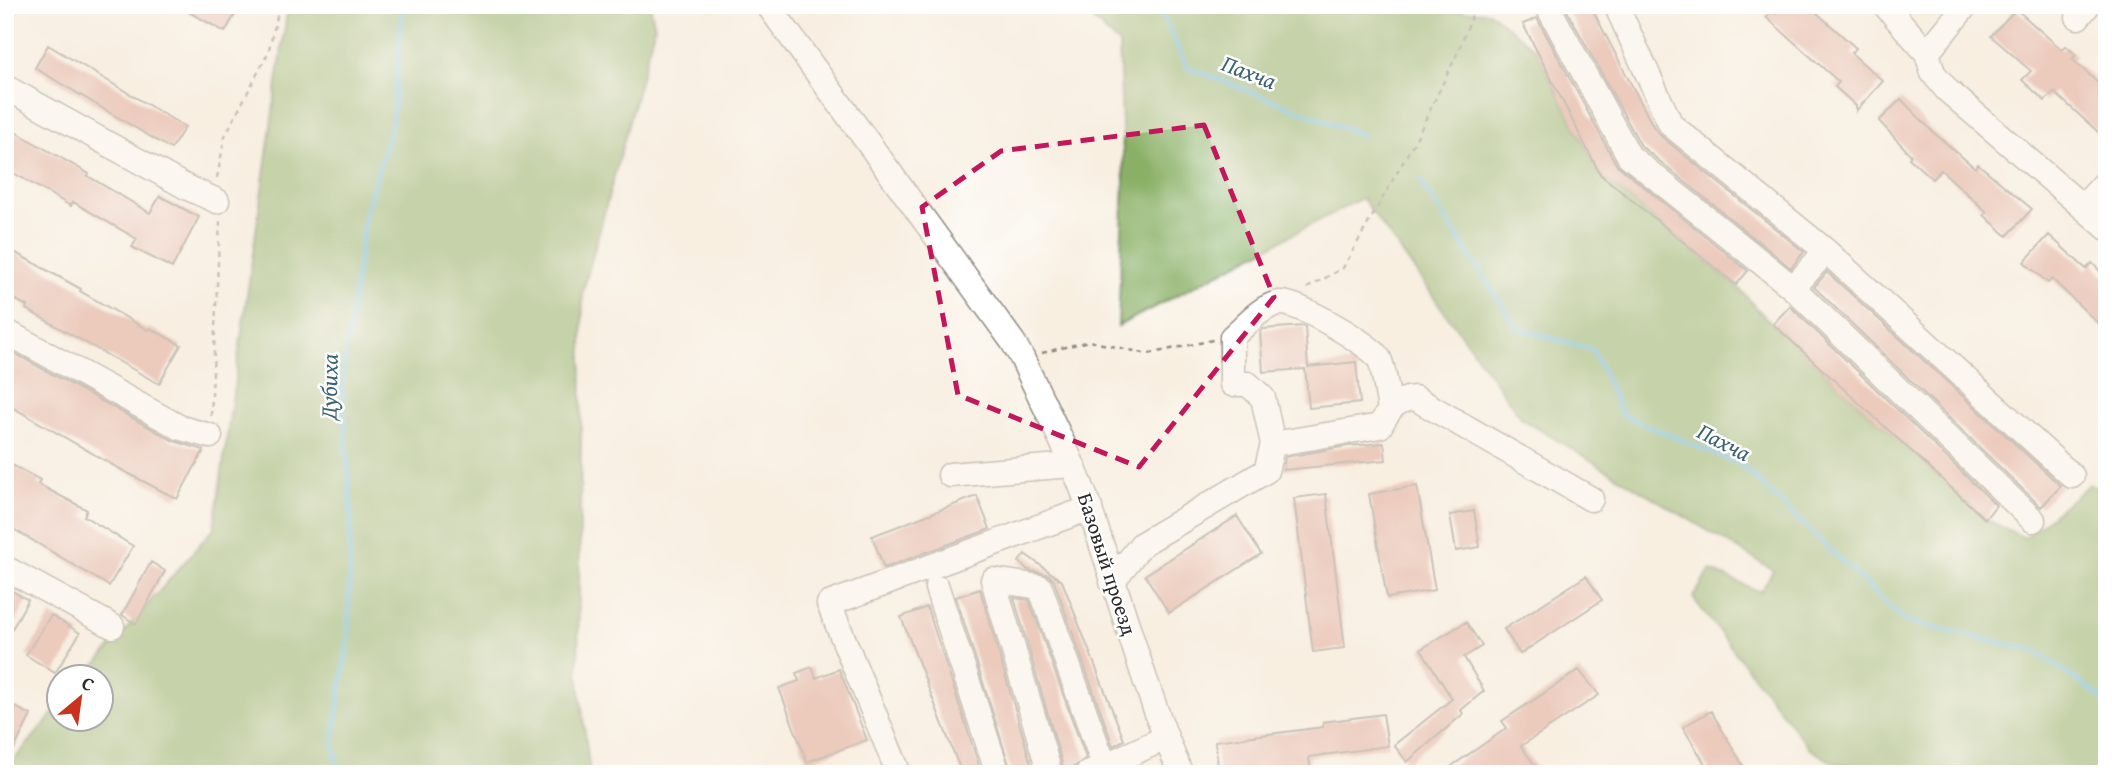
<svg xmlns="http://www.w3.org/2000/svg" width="2112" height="779" viewBox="0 0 2112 779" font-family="'Gentium Book Plus',serif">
<rect width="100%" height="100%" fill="#fff"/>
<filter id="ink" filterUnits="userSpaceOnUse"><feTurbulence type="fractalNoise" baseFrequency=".0143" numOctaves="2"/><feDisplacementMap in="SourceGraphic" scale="14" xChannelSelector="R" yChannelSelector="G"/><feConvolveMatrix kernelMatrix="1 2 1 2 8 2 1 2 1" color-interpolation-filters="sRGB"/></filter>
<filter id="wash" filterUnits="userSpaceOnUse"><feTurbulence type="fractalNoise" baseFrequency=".00686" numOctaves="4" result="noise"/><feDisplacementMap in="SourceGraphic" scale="28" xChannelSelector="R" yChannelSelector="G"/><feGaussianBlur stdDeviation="1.57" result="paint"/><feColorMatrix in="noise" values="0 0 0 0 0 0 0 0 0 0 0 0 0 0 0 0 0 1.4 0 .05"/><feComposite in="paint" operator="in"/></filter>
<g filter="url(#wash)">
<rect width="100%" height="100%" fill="#f8efe1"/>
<path fill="#8ab066" stroke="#5a6e48" stroke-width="2" d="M288,5h362l5,21 -72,265 -5,383 12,100h-585v-4l54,-63 1,13h42v-42l-17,-1 129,-149z
M1077,5h352l5,5 56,2 46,38 64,124 136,111 27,30 222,204 40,19 65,-54 17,10v280h-182l-91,-11 -24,-14 -117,-151 17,-28 51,22 12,-22 -251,-151 -160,-221 -244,128 6,-144 -5,-138z"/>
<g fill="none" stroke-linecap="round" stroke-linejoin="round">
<path stroke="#58b7d7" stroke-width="5" d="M1158,5l29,62 175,68
M1420,180l97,148 76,22 29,65 119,50 164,156 131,30 71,51
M338,774l-5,-34 15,-98 3,-127 -9,-135 23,-166 27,-91 11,-118"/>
</g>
<g id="blocks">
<path fill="#dd9d8e" d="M176,5h51l10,6 -12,21z
M1564,5h26l64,123 8,9 142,115 -13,16 -150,-122z
M1777,5h31l48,43 -5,5 32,28 -27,30v-5l-21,-19 4,-5 -73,-65z
M2016,9l46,41 4,-4 10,9 -4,4 35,32v49l-53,-48 -9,9 -23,-21 9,-9 -40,-35z
M1537,18l79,146 132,107 -12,14 -136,-111 -77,-150z
M48,45l137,82 -14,22 -136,-81z
M1901,99l32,33 42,36 3,-4 54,45 -25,27 -23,-21 3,-3 -46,-42 -9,9 -23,-21 2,-3 -32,-34z
M5,126l84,48 -1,2 62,37 10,-17 39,21 -27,51 -40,-21 5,-8 -64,-37 -2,4 -66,-38z
M2049,235l37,34 6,-6 15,15v54l-55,-53 -4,4 -24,-21z
M5,247l76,42 -1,2 68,39 2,-2 31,17 -22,39 -133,-75 1,-3 -22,-12z
M1827,272l234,214 -20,21 -227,-220z
M1790,306l206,199 -11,14 -212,-195z
M1303,326l2,1 3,40 48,-5 4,41 -51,5 -4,-39 -42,3 -3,-40 3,-3z
M7,349l167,92 30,9 -27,49 -59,-31 -113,-65v-50z
M1384,443l2,17 -103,10 2,-13 63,-11z
M12,465l28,15 -2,4 49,26 -3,6 49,30 -24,40 -104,-62v-45z
M1417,486l18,104 -48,8 -18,-104z
M1326,494l19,154 -32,4 -19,-154z
M977,496l13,33 -106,39 -12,-32z
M1474,511l6,36 -24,4 -6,-36z
M1237,516l24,38 -92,59 -24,-38z
M1025,554l37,27 62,159 -11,6 -59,-165 -5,-6 -21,-5 -9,-8z
M151,562l14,9 -29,53 -14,-9z
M1586,576l16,24 -82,54 -16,-25z
M5,587l23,13 -23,42z
M980,589l54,185h-22l-56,-177z
M1014,598l15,2 57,158 -12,9 -10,3z
M927,607l55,167h-20l-61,-157z
M51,615l29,18 -25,40 -29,-18z
M1466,622l16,24 -18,11 20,34 -23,19 2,4 -56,48 -13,-17 58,-46 -31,-50z
M812,667l4,11 23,-9 28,71 -60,22 -28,-74 20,-7 -3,-8z
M1579,670l20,25 -78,51 15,21 -10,7h-86l67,-46 -5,-7z
M5,702l26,13 -26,52z
M1711,711l37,63h-37l-28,-47z
M1383,714l5,32 -79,11 2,17h-92l-4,-33 108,-14v-5z"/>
</g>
</g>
<g filter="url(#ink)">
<use href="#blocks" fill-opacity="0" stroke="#928d86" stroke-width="2"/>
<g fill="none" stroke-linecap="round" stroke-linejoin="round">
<defs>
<path id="minor" d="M768,5l245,337 9,16c23,50 50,99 68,152 30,88 54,178 91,264
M1547,5l82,151 164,132 240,232
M1616,5l55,120 155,126 246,225
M1885,5l42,48 6,20 14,17 160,138
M2078,17l10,-12
M1927,53l39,-48
M5,87l181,100 31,14
M2083,207l24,-26
M1793,288l33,-37
M5,331l176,97 29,8
M1273,444l107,-18c9,-16 15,-27 35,-28l176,101
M950,475l122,-10
M5,568l107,58
M1112,582l30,-38 124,-73 7,-27 -10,-46 -15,-14h-16v-47c13,-11 30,-32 48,-34 17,-2 87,40 98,54 5,6 10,42 12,52
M937,588l61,186
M899,774l-70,-170 261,-96
M1050,774l-57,-194 47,7 64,178
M1087,774l78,-36"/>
</defs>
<use href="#minor" stroke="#928d86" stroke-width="27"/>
<path stroke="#928d86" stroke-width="2.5" stroke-dasharray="5 5" stroke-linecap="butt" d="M217,178l8,-42 43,-83 12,-48
M1307,288l36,-20 73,-129 41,-85 19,-49
M1042,353l47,-12 59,13 65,-14
M211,416l9,-196"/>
<use href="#minor" stroke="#fff" stroke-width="24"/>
</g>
</g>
<path d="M0 0H2112V779H0ZM1204,125l70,172 -135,170 -181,-72 -36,-188 79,-56z" fill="#f8efe1" fill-opacity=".55" fill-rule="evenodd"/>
<path fill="none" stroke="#c2185b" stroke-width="5" stroke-dasharray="14 9" stroke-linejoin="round" d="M1204,125l70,172 -135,170 -181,-72 -36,-188 79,-56z"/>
<g text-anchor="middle" stroke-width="5" stroke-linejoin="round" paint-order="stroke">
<g font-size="21" fill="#2b2b2b" stroke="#fff">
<text transform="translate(1107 564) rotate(72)" y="7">Базовый проезд</text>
</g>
<g font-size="23" font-style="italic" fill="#3d6370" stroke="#fff">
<text transform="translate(1249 72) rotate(21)" y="8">Пахча</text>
<text transform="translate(329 387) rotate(-89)" y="8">Дубиха</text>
<text transform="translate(1724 442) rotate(27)" y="8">Пахча</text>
</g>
</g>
<rect width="2112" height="779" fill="none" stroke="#fff" stroke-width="28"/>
<g transform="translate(80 698) rotate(29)"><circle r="33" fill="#ffffff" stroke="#aaaaaa" stroke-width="2"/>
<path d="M0-5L12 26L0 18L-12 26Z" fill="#c8321e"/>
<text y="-10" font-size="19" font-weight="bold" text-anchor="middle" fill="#2b2b2b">С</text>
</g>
</svg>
